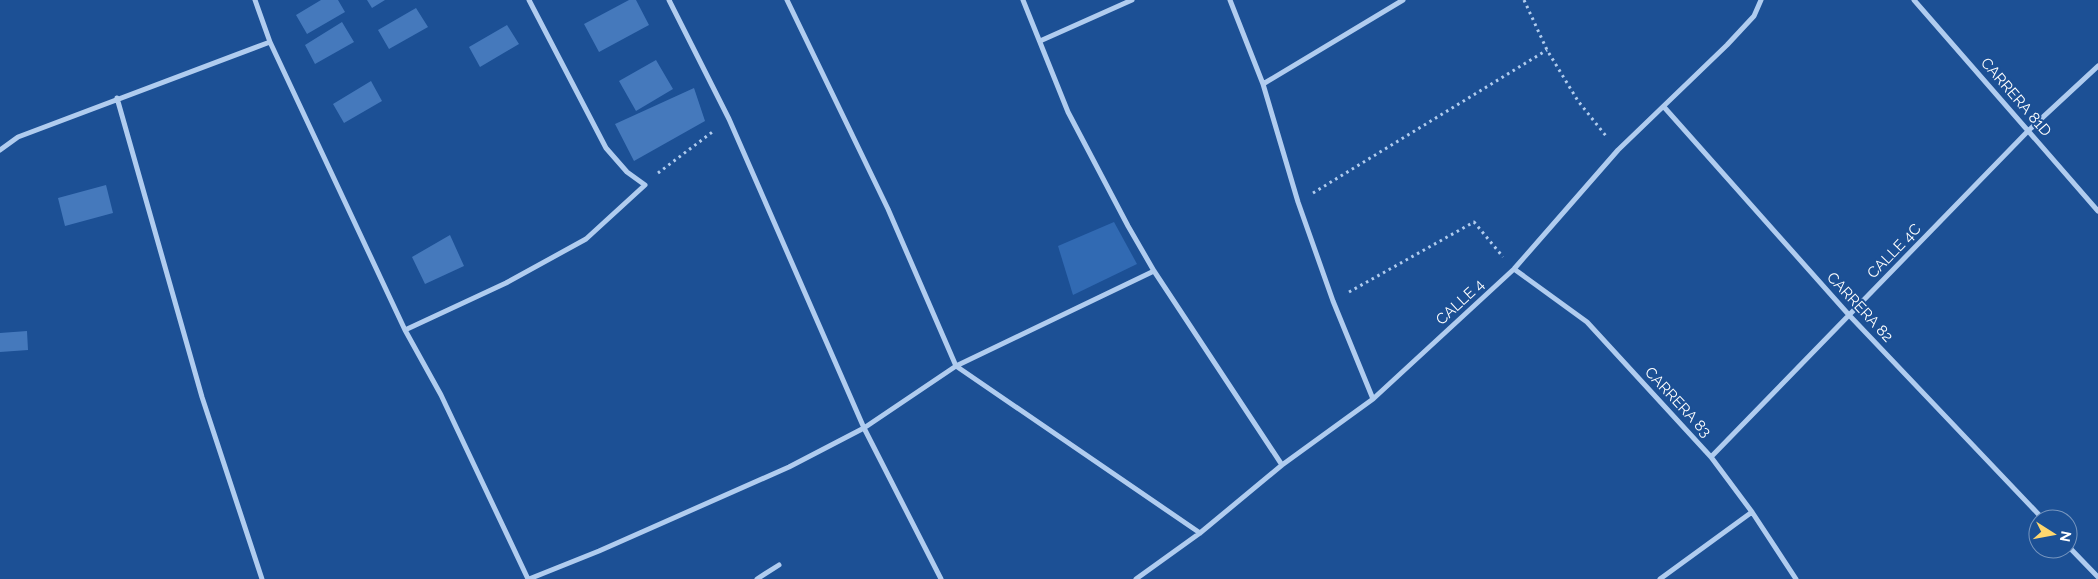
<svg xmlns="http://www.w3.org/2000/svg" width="2098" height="579" viewBox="0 0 2098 579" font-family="Raleway,sans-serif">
<rect width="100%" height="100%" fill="#1c5095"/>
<path fill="#316ab3" d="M1114,222l23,42 -64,31 -15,-49z"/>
<path fill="#4579bc" d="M321,0h17l7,12 -38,22 -11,-19z
M367,0h18l-13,8z
M629,0h7l13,25 -50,27 -15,-28z
M416,8l12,19 -39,22 -11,-19z
M342,22l12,20 -39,22 -10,-19z
M507,25l12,19 -39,23 -11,-20z
M656,60l17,29 -37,22 -17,-30z
M371,81l11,20 -38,22 -11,-19z
M694,88l11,33 -71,40 -19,-37z
M106,185l7,28 -48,13 -7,-28z
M450,235l14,31 -39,18 -13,-27z
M27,331l1,19 -28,2v-19z"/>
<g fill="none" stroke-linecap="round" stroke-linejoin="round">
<path stroke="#b0ccef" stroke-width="3" stroke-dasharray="2.5 4" stroke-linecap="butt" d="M1524,0l23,50 31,51 28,35
M658,173l57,-43
M1313,193l234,-143
M1349,292l125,-70 29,35"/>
<path stroke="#b0ccef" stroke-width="5" d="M255,0l15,42 135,288 36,65 87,184
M669,0l60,119 135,309 77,151
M787,0l101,209 68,157 244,167
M1023,0l45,112 60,114 26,45 128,194
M1230,0l33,84 35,118 35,99 40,98
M1914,0l184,211
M1040,41l92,-41
M1263,84l140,-84
M117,98l85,299 60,182
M1664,107l185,208 194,204
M0,150l18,-13 252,-95
M1514,269l73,53 124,135 41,55 44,67
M405,330l101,-47 80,-44 59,-54 -18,-13 -21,-24 -77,-148
M1711,457l317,-326 70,-65
M2068,546l30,31
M529,579l70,-28 190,-84 75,-39 92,-62 198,-95
M757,579l22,-14
M1136,579l64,-46 82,-68 91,-66 141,-130 104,-119 109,-105 27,-29 7,-16
M1660,579l92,-67"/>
</g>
<g text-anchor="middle" stroke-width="4" stroke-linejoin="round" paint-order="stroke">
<g font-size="15" fill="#fff" stroke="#1c5095">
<text transform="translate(2016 97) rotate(49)" y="5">CARRERA 81D</text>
<text transform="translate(1894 251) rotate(-46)" y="5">CALLE 4C</text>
<text transform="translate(1460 302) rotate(-43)" y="5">CALLE 4</text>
<text transform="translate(1860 307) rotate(47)" y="5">CARRERA 82</text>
<text transform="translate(1678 402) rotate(47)" y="5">CARRERA 83</text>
</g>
</g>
<g transform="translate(2053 534) rotate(101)"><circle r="24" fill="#1c5095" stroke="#7796bf"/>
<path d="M0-4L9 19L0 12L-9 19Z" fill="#ffd76e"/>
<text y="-8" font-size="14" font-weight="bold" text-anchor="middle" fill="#ffffff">N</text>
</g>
</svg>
